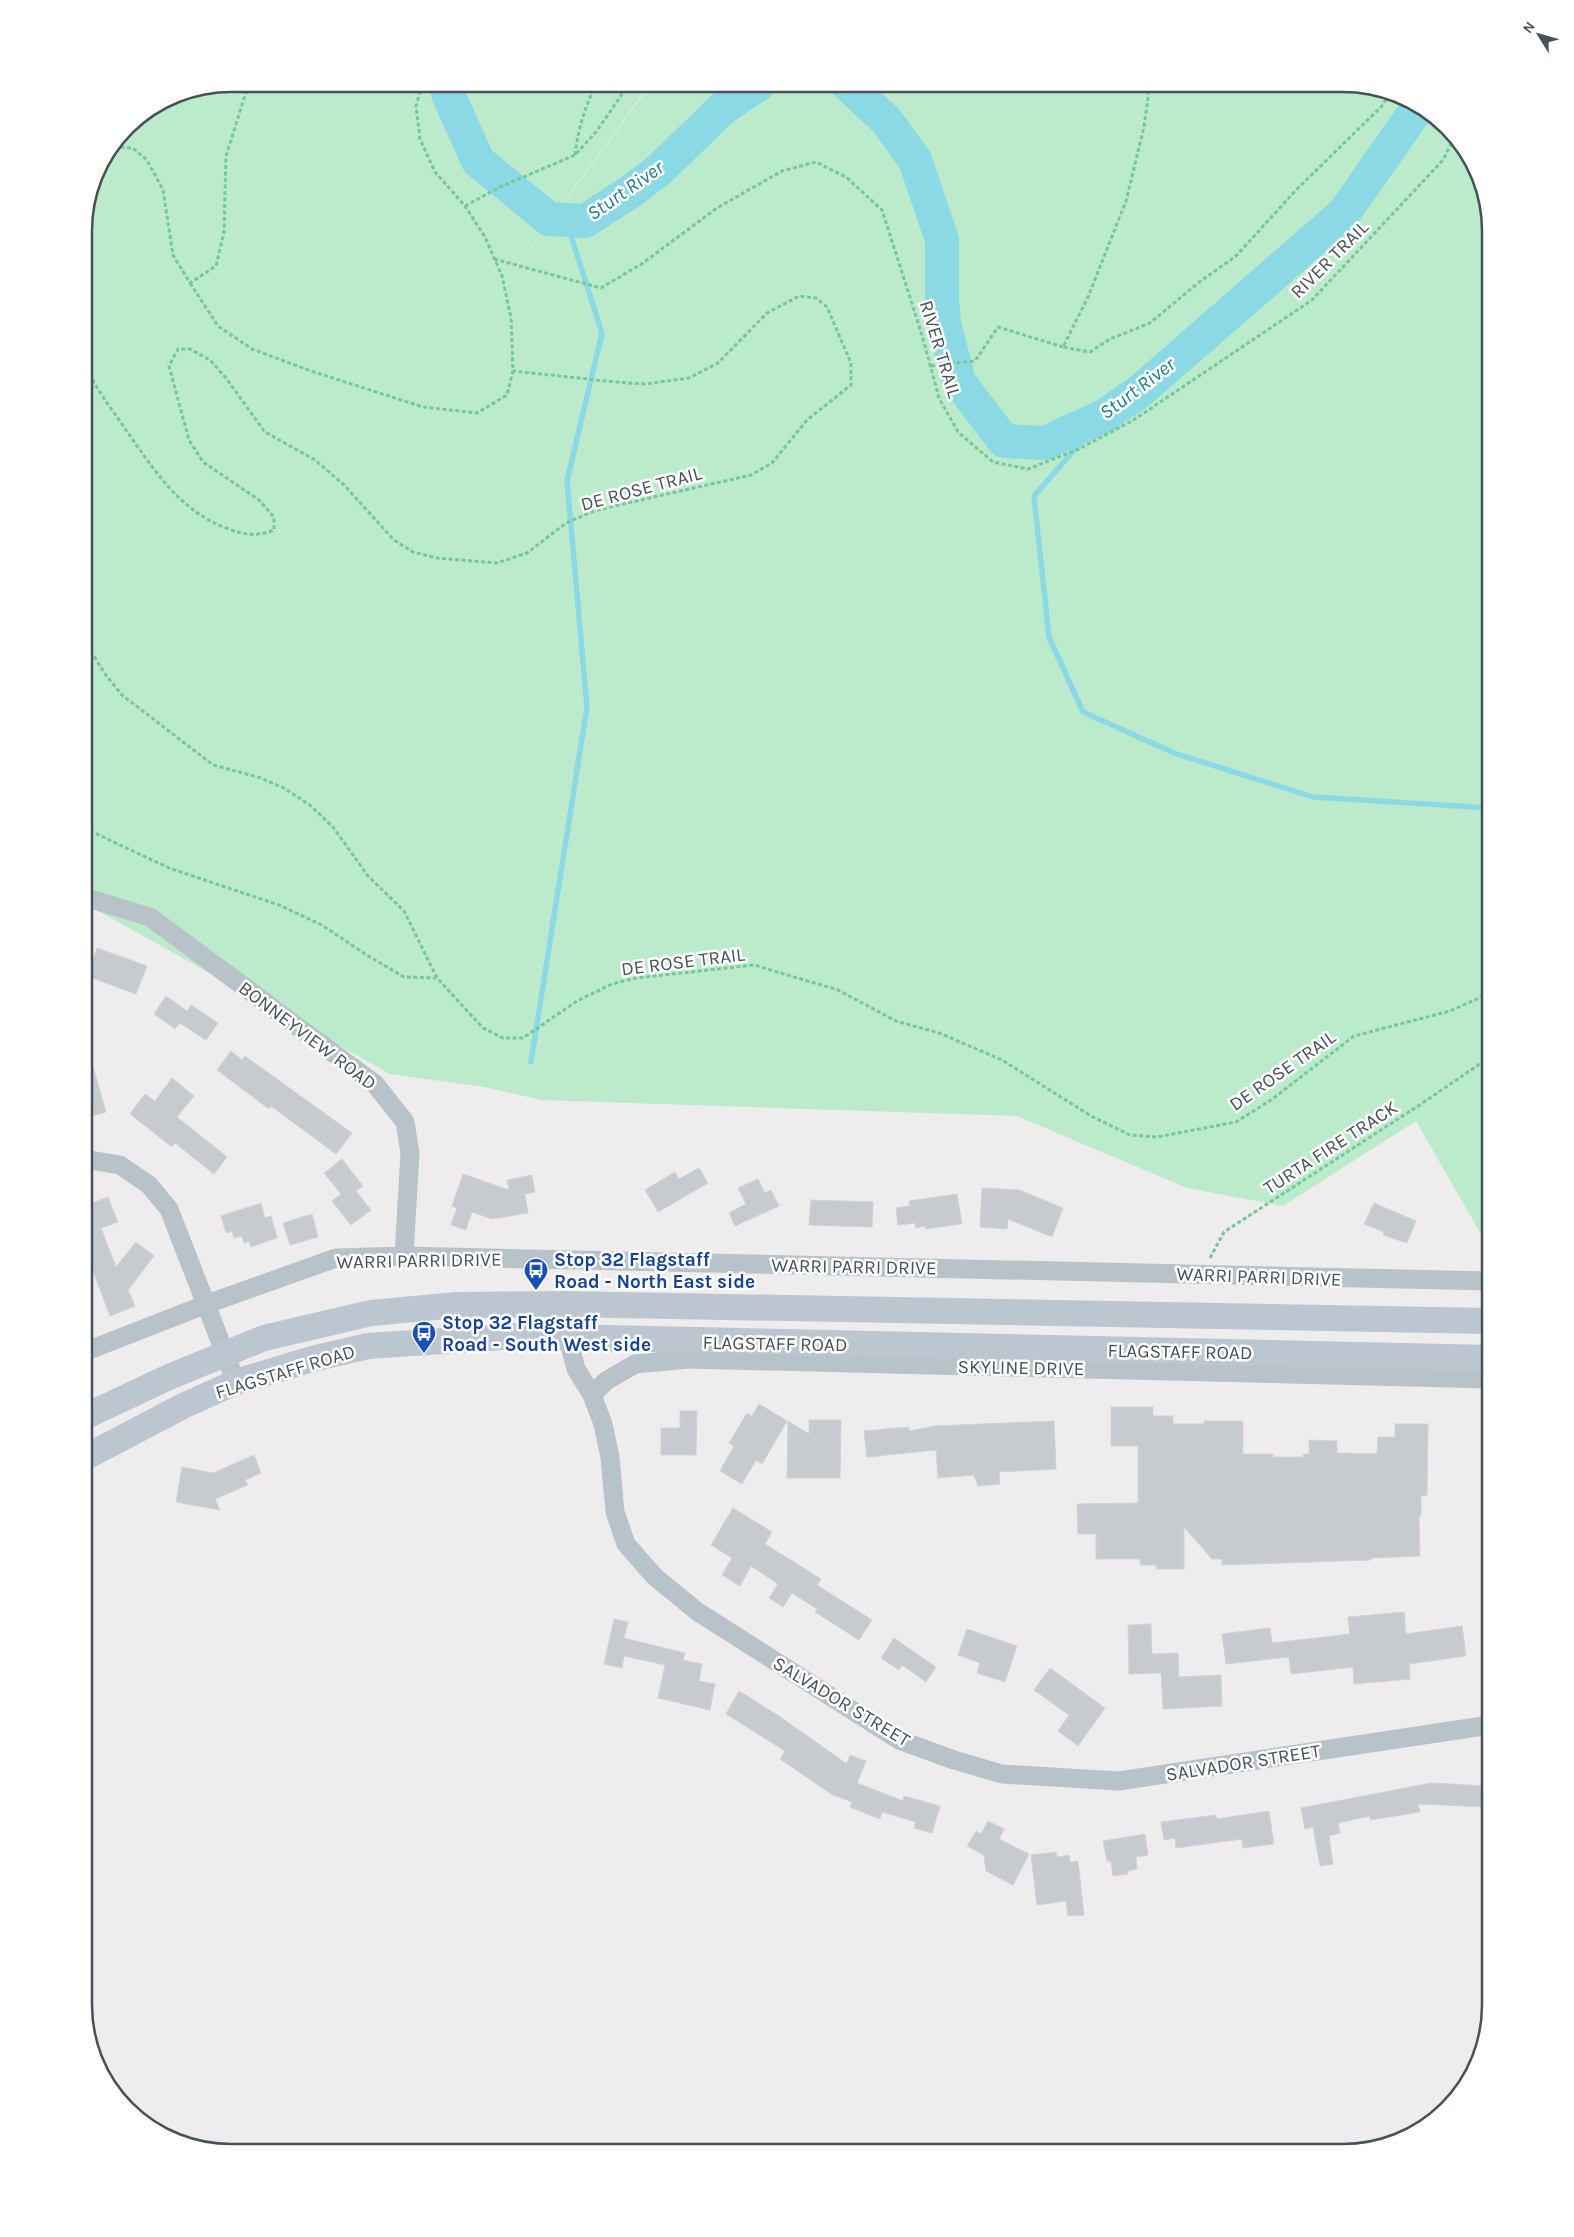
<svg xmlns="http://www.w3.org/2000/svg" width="1574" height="2237" viewBox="0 0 1574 2237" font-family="Karla,sans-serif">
<rect width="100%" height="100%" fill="#efeced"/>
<path fill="#bcebcb" d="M231,84h419l-271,371 272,-371h701l65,20 53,53 20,74v1019l-74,-129 -133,85 -96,-18 -170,-72 -476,-16 -57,-13 -94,-13 -306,-171v-681l11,-47 32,-48 48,-32z"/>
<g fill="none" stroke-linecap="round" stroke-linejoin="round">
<path stroke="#8cd9e6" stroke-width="5.5" d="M1104,416l-70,80 15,141 34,75 91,41 139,44 177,11
M531,1062l56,-355 -20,-226 35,-148 -36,-113"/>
<path stroke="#8cd9e6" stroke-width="34" d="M451,84l-3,10 30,67 71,58 36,2 45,-29 29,-22 64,-62 36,-24
M847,84l39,36 29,40 27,80v58l2,25 15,59 45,59 41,2 59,-27 35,-24 205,-179 75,-107"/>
</g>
<path fill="#c7cacf" stroke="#d1d3d8" d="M97,948l50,18 -11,28 -49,-18z
M166,996l21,15 4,-6 27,18 -12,17 -26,-17 -5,6 -21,-15z
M84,1049h4l18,63 -22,6z
M231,1051l11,9 3,-4 107,77 -16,21 -65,-48 -2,3 -52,-39z
M172,1078l22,18 -17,21 50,40 -13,17 -39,-31 -3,4 -42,-33 15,-20 10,7z
M342,1159l21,27 -7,5 15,19 -20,15 -19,-24 9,-7 -17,-21z
M699,1168l9,15 -50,29 -13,-22 30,-18 4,7z
M463,1174l46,16 -2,-10 25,-5 3,17 -10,2 3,19 -36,6 -20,-7 -6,18 -15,-5 6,-17 -5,-2z
M758,1179l7,14 6,-3 8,16 -44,20 -6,-13 17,-9 -8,-16z
M982,1188l37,2 44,18 -11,29 -44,-18 -1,10 -27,-2z
M957,1194l5,30 -37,5v-3l-9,2 -1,-5 -17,2 -2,-17 14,-2 -1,-5z
M108,1197l10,25 -17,6 15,39 20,-25 18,14 -26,34 7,16 -25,10 -26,-69v-41z
M811,1200l62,2 -1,25 -63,-2z
M261,1203l4,15 6,-2 6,22 -26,9 -2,-6 -5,2 -2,-7 -8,2 -2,-7 -6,2 -5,-17z
M1374,1203l42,18 -9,22 -24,-8 1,-3 -20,-8z
M312,1214l6,23 -28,8 -7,-22z
M759,1404l28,17 -25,43 -6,-4 -14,24 -22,-13 14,-25 -5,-3 18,-30 5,3z
M1111,1407h42v9h20v8h31v-3h39v33h30v3h30v-3h6v-14l28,1v12l40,1 1,-17h17v-13h33l-1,71 -6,1v20l-2,-1 1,41 -49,2v2l-149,5v-6h-10l-28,-32v42h-28v-4h-16v-6h-44v-25h-18l-1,-30 61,-1v-57h-27z
M680,1411h17l-1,44h-35v-27h19z
M809,1420h32l-1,58h-53l1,-57 21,13z
M1054,1421l2,48 -57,3 1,12 -22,2 -4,-11 -36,3 -2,-28 -69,7 -3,-26 44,-4 2,4 24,-5z
M254,1455l7,18 -16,7 3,5 -33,14 5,11 -44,-8 6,-35 31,6z
M733,1508l39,24 -7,12 56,35 -4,6 55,35 -13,20 -44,-28 2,-3 -25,-16 -9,14 -14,-9 9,-14 -27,-18 -11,20 -18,-11 10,-17 -21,-13z
M1404,1612l2,22 56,-8 4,30 -57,8 1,15 -56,5 -1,-17 -62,7 -2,-17 -63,7 -4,-30 48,-6 2,15 78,-9 -2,-17z
M614,1619l14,3 -4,16 61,15 -2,7 19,4 -3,17 16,3 -5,26 -52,-12 7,-33 -41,-9 -2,12 -18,-4z
M1151,1624l1,30 26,-1 1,24 42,-2 1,31 -59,3 -2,-36 -32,1 -1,-49z
M967,1629l50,17 -12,36 -28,-9 3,-10 -22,-8z
M894,1638l42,29 -10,15 -24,-17 -3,5 -18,-12z
M1050,1668l55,40 -27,38 -20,-15 11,-16 -35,-25z
M739,1691l40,25 68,48 3,-9 16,6 -9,22 46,18 1,-5 36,10 -8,27 -18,-5 2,-6 -34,-10 -2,7 -30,-12 2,-5 -19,-7 -53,-36 5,-8 -59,-37z
M1431,1783l56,3 -1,21 -68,-3 2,8 -50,8v-4l-32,7 2,10 -11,3 4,28 -13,2 -7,-39 -8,2 -4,-21z
M1269,1811l5,33 -31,4 -1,-9 -66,9 -1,-10 -11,2 -3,-18 55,-7 1,4z
M988,1821l16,8 -5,10 30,15 -16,31 -27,-14 -2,-16 -17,-9 9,-15 5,3z
M1145,1834l3,21 -12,2 1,12 -9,2v3l-15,2 -2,-15h-4l-4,-20z
M1056,1852l1,5 12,-2 1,7 8,-1 6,54 -16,1 -2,-15 -29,4 -6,-50z"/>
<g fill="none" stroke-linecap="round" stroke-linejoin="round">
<path stroke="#76c79a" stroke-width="3" stroke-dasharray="4 2.5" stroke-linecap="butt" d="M1150,84l-6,43 -18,74 -38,96 -25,50 27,5 20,-13 40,-16 48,-40 38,-27 61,-67 84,-82 8,-12
M114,147l19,1 14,12 16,30 10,65 17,28 26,-17 8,-34 2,-76 20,-64 6,-8
M575,155c3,-26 10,-48 21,-71
M465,206l35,-19 75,-32 21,-23 33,-48
M494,259l107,29 42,-25 74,-55 65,-37 34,-9 30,15 36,33 40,125 17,63 19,34 35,30 35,7 51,-20 53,-28 180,-121 131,-140 10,-20
M190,283l28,43 34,23 59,22 112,36 54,6 30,-18 6,-24 -2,-53 -9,-42 -17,-39 -20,-31 -30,-34 -15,-33 -4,-33 6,-22
M84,362c10,25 27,46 42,68 28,40 53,80 100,98 18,7 30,9 48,2v-13l-15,-17 -56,-38 -14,-22 -20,-74 9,-17h12l20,11 15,17 40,55 50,28 29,25 50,55 19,12 24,6 60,5 30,-10 39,-30 31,-13 154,-35 21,-12 35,-43 44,-35v-22l-24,-56 -11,-9 -17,-2 -32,17 -49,50 -29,15 -44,6 -30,-2 -102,-11
M931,366l44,-5 23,-34 65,20
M84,640l21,34 17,21 91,70 45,12 26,11 27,18 22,21 35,49 36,35 33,67 46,50 20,10h20l54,-37 35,-17 24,-6 118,-13 84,25 58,31 43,12 63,27 89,56 39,19 27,2 79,-15 35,-22 83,-64 96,-25 40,-18
M84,828l85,40 110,37 43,20 43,29 39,23 32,1
M1210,1258l14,-26 197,-128 69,-47"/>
<path stroke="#b8c2c9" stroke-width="19" d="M84,897l66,20 225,167 30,38 5,31 -6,103
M84,1159l36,6 29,20 20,24 67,173
M565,1304l3,34 8,31 16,26 11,29 7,33 5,55 11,32 29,33 43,35 201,128 55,20 48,14 117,7 371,-56
M84,1352l123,-48 129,-46 68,-2 1086,25
M592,1395l14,-14 29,-17 54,-5 801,20"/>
<path stroke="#bbc6d0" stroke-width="26" d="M84,1417l85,-40 95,-39 107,-25 86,-8 108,-1 925,17
M84,1458l99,-52 53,-24 76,-23 56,-13 149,-10 973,22"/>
</g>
<defs>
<symbol id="bus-pin" viewBox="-11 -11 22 30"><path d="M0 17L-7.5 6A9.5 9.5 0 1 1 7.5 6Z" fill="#1a4fb4" stroke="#fff"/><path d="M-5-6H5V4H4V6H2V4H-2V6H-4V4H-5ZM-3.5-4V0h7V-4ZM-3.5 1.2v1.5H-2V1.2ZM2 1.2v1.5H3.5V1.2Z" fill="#fff"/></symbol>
</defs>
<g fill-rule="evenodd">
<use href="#bus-pin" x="522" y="1256" width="28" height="38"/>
<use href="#bus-pin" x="410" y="1319" width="28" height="38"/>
</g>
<g text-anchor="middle" stroke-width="5" stroke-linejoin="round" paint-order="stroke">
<g font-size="19" fill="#465159" stroke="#fff">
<text transform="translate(1329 259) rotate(-45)" y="7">RIVER TRAIL</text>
<text transform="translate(941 349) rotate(73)" y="7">RIVER TRAIL</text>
<text transform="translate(641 488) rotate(-15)" y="7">DE ROSE TRAIL</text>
<text transform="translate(683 961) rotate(-7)" y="7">DE ROSE TRAIL</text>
<text transform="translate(308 1035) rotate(37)" y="7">BONNEYVIEW ROAD</text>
<text transform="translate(1282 1070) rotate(-35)" y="7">DE ROSE TRAIL</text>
<text transform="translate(1330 1147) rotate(-33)" y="7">TURTA FIRE TRACK</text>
<text transform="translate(419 1260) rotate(-1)" y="7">WARRI PARRI DRIVE</text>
<text transform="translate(854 1266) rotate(1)" y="7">WARRI PARRI DRIVE</text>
<text transform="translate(1259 1276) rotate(2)" y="7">WARRI PARRI DRIVE</text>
<text transform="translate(775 1343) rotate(1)" y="7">FLAGSTAFF ROAD</text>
<text transform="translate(1180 1351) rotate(1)" y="7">FLAGSTAFF ROAD</text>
<text transform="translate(1021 1367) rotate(1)" y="7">SKYLINE DRIVE</text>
<text transform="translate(285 1371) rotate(-17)" y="7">FLAGSTAFF ROAD</text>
<text transform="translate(842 1701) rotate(31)" y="7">SALVADOR STREET</text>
<text transform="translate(1243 1762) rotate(-9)" y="7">SALVADOR STREET</text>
</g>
<g font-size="19" font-weight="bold" fill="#164399" stroke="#fff" text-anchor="start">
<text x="554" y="1266">Stop 32 Flagstaff<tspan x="554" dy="22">Road - North East side</tspan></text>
<text x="442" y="1329">Stop 32 Flagstaff<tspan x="442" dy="22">Road - South West side</tspan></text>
</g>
<g font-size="20" font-style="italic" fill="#147e90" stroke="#fff">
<text transform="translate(625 190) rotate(-35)" y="7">Sturt River</text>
<text transform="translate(1137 388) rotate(-37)" y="7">Sturt River</text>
</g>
</g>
<path d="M0 0H1574V2237H0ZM231 92H1343A139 139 0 0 1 1482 231V2005A139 139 0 0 1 1343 2144H231A139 139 0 0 1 92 2005V231A139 139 0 0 1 231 92Z" fill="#fff" fill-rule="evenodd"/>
<path fill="none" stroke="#465159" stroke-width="2.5" d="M231 92H1343A139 139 0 0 1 1482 231V2005A139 139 0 0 1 1343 2144H231A139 139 0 0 1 92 2005V231A139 139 0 0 1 231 92Z"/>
<g transform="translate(1539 35) rotate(307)" stroke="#ffffff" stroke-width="4" paint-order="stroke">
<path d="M0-4L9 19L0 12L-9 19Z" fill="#465159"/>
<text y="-8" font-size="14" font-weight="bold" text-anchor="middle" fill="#465159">N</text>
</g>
</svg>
